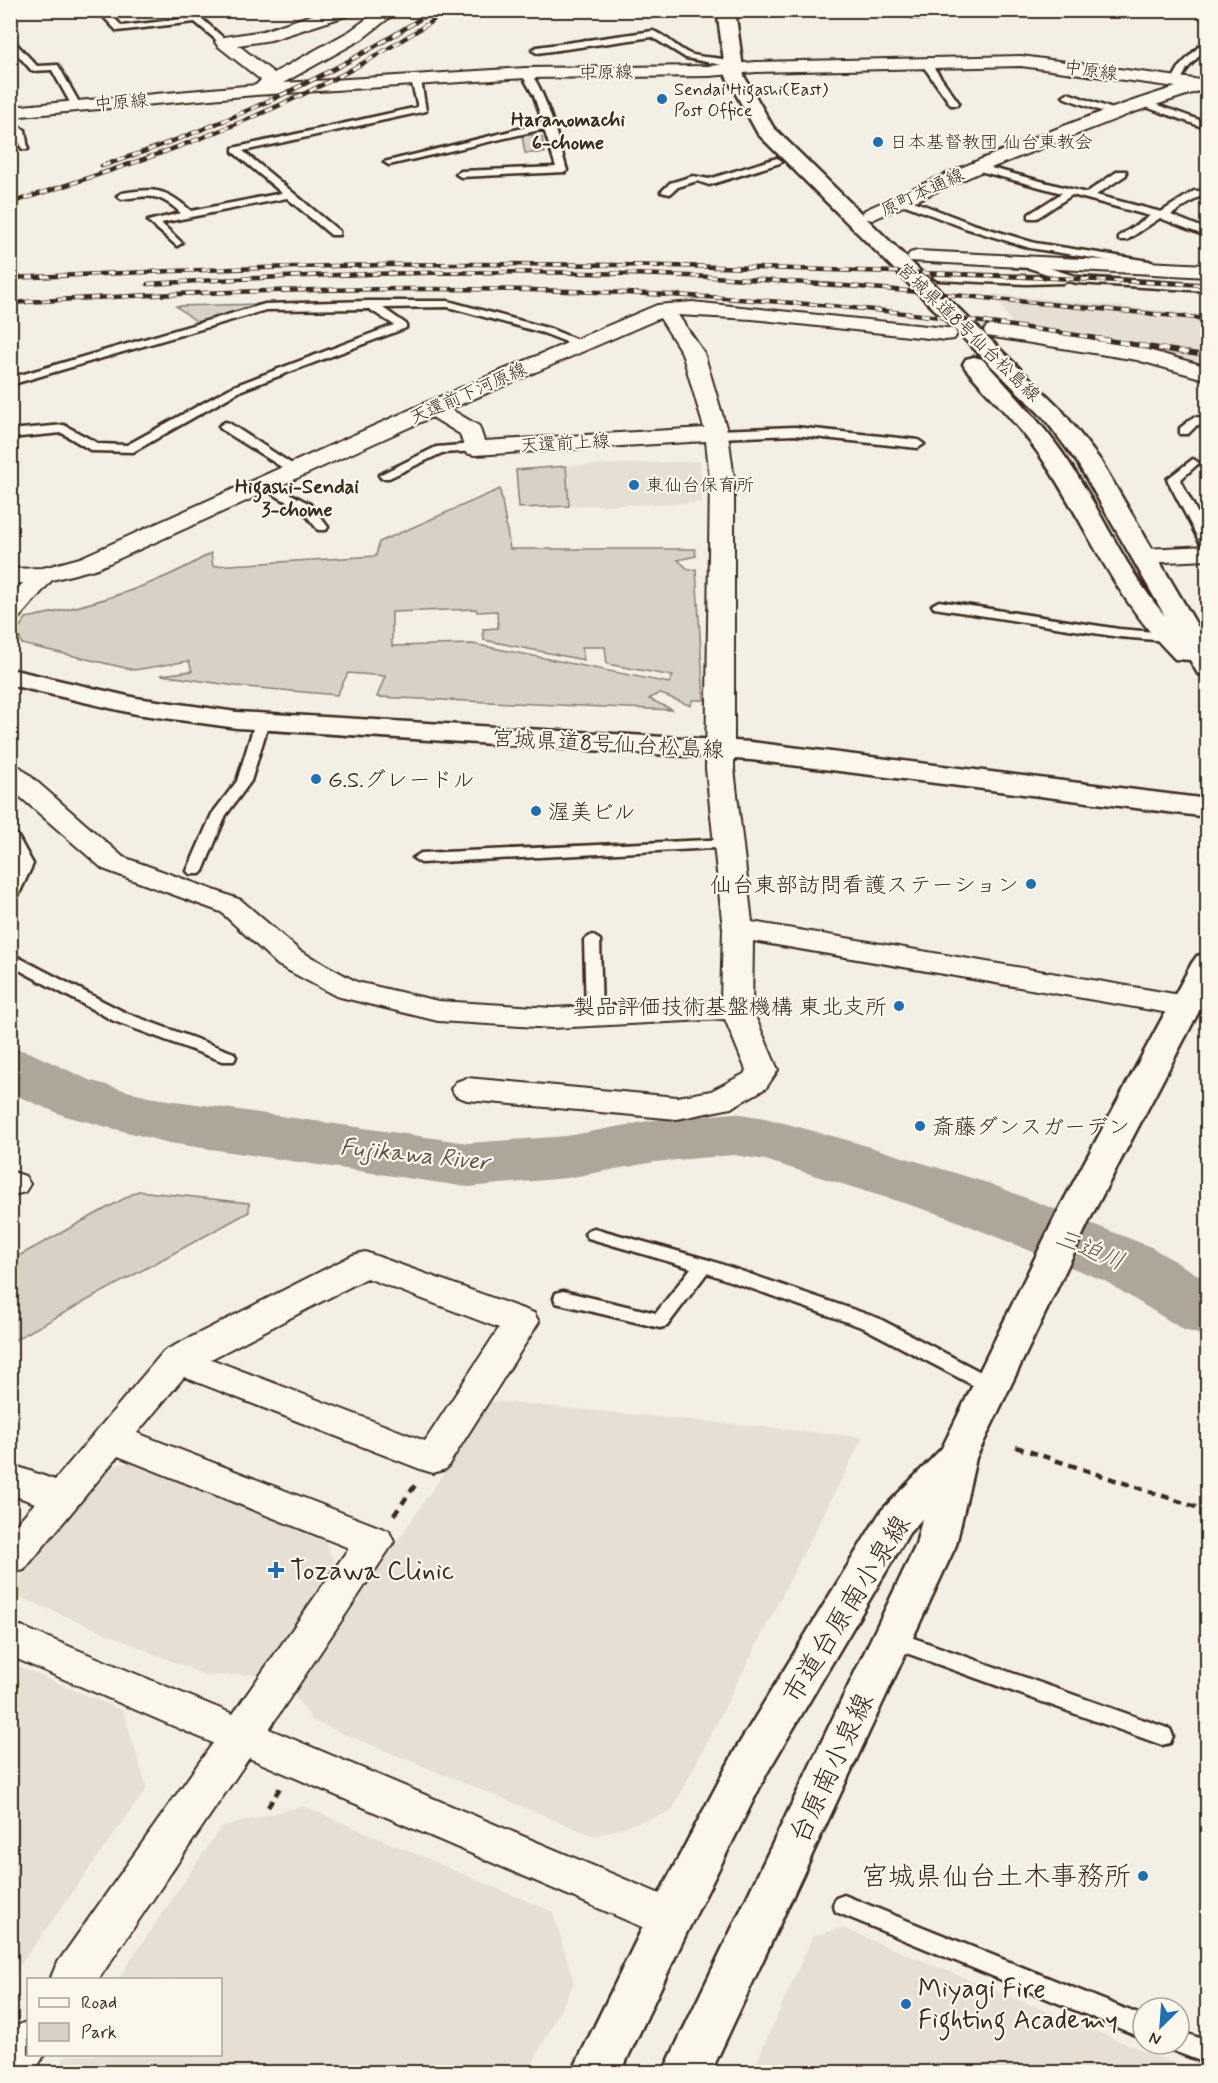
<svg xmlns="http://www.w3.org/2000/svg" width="1218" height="2083" viewBox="0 0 1218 2083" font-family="Mynerve,'Klee One',sans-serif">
<rect width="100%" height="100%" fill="#f3efe4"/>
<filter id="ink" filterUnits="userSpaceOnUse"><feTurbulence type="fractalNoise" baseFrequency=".0167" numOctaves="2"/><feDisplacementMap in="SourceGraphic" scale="12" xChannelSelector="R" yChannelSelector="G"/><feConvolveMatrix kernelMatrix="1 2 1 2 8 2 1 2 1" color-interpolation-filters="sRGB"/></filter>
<g filter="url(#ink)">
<path fill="#e5dfd4" d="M993,294l214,21v49l-190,-34z
M700,461l2,42 -133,3 -3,-40z
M492,1401l371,36 -192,375 -77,24 -281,-115 -19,-26z
M129,1462l194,74 12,28 -77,110 -51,2 -196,-83v-4l99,-122z
M11,1663l112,48 24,77 -136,190z
M303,1806l250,106 21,71 -46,89h-473l12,-17 153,-1v-74l-102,-1 103,-152z
M842,1928l354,144h-444l61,-136z"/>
<path fill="#d8d1c6" stroke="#8a7e72" stroke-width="1.5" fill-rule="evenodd" d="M529,135l13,2 3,16h-20l-3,-17z
M262,304l2,1 -67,17 -21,-16z
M566,466l3,40 -50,2 -3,-38z
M500,489l10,60h185l1,7 -18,4 11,10 7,-1 8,131h-12l-1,6 -32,-13 -10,6 24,11 -296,-13 8,-21 -37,-3 -11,22 -101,-9 -75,-11 31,-4 -3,-10 -55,9 -112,-26 -5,-13 9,-13c64,-12 129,-31 185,-65l2,13 163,-10 3,-14zM476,609l1,3 20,-1 1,17 -15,1 1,11 100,20 -2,-13h23l2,17 66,12 -4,7 -196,-39 -81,2v-34z
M138,1191l111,12v9l-238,130v-82z"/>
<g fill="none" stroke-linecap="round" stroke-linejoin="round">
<path fill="#afa69a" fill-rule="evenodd" d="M10,1047l21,6 58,27 59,17 320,46 99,-7 87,-16 80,-7 31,5 82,22 141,43 163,64 57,34v56l-24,-7 -79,-49 -163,-66 -177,-55 -31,-5 -80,7 -87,16 -99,9 -299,-44 -104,-27 -55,-23z"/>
<defs>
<path id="service" d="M103,10l4,1 15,15 78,-9 28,25 -7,2 -26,-22 -78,9 -17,-18z
M897,10l29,4 29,-4c-17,11 -40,11 -58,0z
M653,31c15,5 23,17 37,23 14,5 35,2 47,10l-5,3 -46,-9 -34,-21 -115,16 -5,-3 5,-3z
M10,37l27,29 21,-1 23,41 -2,2h-6l-21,-38 -20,1 -22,-25z
M1208,37v9l-21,23 -8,15h-6l-2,-2 9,-16z
M923,61h6l30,42 -2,2h-6l-30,-42z
M526,70c17,9 35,80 41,100l-1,2 -105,5 -5,-3 5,-3 95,-4 -12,-38 -155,36 -5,-3 159,-39 -9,-27 -13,-23z
M416,77l5,3 5,31 -183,40 96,80v4h-8l-44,-37 -126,25 21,20 -5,3 -29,-25 33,-8c-22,-20 -31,-18 -59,-14l-5,-3 5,-3c33,-5 43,-5 69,18l91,-18 -49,-41v-4l185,-41 -7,-27z
M1068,93l50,18 2,2 -8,2 -47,-17 -2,-2z
M1143,102h6l59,21v6l-65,-23z
M10,123l15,7 3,19h-6l-5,-16 -7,-3z
M777,158l5,3 -2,2 -71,22 -12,-4 -19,6 -8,7 -9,-2 9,-9 23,-7 16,3z
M976,164l110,29 32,-22h8v4l-30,20 65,17 33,-21h8v4l-31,20 37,15v7l-48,-19 -33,22h-8v-4l31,-20 -78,-21 -35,23h-8v-4l33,-21 -90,-24 -1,-2z
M900,199h8l65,25 62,19 114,18 5,3 -5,3 -119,-19 -65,-20 -65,-25z
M1017,262h13l48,15 130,8v6l-131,-8 -9,-2 -5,2 -37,1 -88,-4 -5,-3 5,-3 118,3 -27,-9 -16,-1v-4z
M369,301h79l103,28 36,15 -6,3 -4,-1 -34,-13 -95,-26 -65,1 23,16v4l-164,62 -109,62 -41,-1 -30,-18 -52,5v-8l54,-5 35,19 28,1 107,-59 160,-61 -25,-16 -103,1 -256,75v-7l255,-74z
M1194,417l14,1v8l-11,-1 -9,9h-8v-6z
M225,422l4,1 72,47 -6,4 -4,-1 -70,-44 -2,-3z
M795,427l123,13 6,4 -6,4 -123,-13 -78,3 -6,-4 6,-4z
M474,444l4,1v6l-36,2 -53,25h-8l-2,-3 57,-28z
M1193,459l6,4 -19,17 28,53v17l-6,-4 -35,-67z
M264,480l46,24 18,23 -2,3h-8l-16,-20 -42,-23 -2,-3 2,-3z
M939,601l180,28 48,4 7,4 -7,4 -48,-4 -185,-29 -2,-3z
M262,718l7,4 -18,59 -25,34 -23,56 -3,3h-10l-3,-3 25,-57 25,-33 18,-59z
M10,831l7,4 16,29 -15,32 -8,4v-21l7,-15 -7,-13z
M730,839l5,2 3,3 -3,3 -314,16 -8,-5 8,-5z
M592,935l8,5 2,76 -2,4h-12l-2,-4 -2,-76z
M10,953l116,60 108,40 2,4 -2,4h-12l-108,-40 -104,-56z
M594,1228l115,32 169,58 120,63 3,5 -3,5 -7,2 -7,-2 -120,-63 -157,-55 -40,53 -7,2 -104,-25 -2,-5 2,-5 7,-2 93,22 35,-45 -103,-30 -3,-4 3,-4z
M891,1630l279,99 3,7 -3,7 -8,2 -278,-100 -3,-6 3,-6z
M844,1895l299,121v22l-307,-126 -3,-7 3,-7z
M1179,2031l29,10v23l-37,-14 -3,-6h11z"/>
<path id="minor" d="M327,10h27l-2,4 -81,26 -33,5 36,28 76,-42 29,-21h20l-37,29 -79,44 243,-15 183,-2 47,-4 265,-6 180,24 6,1 1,7 -74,24 -151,59 -111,49 -7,-2 -3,-4 3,-4c102,-46 205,-90 311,-123l-155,-21 -265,6 -47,4 -183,2 -271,17 -245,22v-10l246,-22 5,-5 -43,-34 -3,-4 3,-4 45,-7z
M917,251l291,14v12l-298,-16 -3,-4 3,-4z
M692,302l254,26 8,1 3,5 -3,5 -8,1 -194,-21 -74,-4 26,38 24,81 6,45v290l18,153 434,74 11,3 4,7 -4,7 -11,3 -433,-75 -1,68 26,61 -12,18 -35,20 -54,11 -210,-19 -11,-4 -5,-7 5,-7 11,-4 210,19 34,-6 33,-17 2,-4 -21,-51 -173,9 -114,-7 -102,-25 -58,-31 -57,-53 -118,-43 -93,-81v-23l10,2 103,90 118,43 59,51 57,31 81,19 114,7 169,-8 2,-71 -17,-160 4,-290 -4,-38 -232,14 -8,-2 -6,-19 -28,-17 -334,151 -46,12 -33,38 -9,2v-23l13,-14h-13v-14l33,-1 37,-10 345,-155 232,-98zM660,318l22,35 22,75 -220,13 -5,-15 -29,-17z
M995,325l88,12 58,11 67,19v13l-71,-20 -150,-24 -3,-5 3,-5z
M1208,546v14l-64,3 -9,-2 -3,-5 3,-5 9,-2z
M10,1171l15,5 5,8 -5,8 -15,4z
M365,1252l169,61 5,9 -93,147 -13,4 -13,-4 -236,-92 -47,56 252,98 5,11 -125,187 417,176 6,14 -6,14 -16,6 -421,-181 -151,222h-48l6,-15 157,-222 -203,-87v-34l223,92 116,-166 -231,-92 -94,114 -14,4v-43l25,-28 -25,-9v-30l45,16 109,-129 189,-96zM367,1278l132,50 -74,113 -214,-82z
M28,2021v33h17l-11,18h-24v-43z"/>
<path id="tertiary" d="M1208,953v41l-115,219 -117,245 -20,87 -245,527h-48l253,-527 6,-26 -13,14 -142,240 -81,161 -65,138h-49l82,-168 83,-157 144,-236 61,-63 115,-235 135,-250 5,-7z"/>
<path id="primary" d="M717,10h18l9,66 29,51 287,281 40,52 108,184v32l-10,-2 -8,-14 -15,-1c-62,-62 -85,-128 -132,-199 -22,-33 -51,-61 -77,-91l-3,-5 3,-5 8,-2 8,2c30,33 61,65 86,102 34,51 57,108 97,155l-88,-154 -33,-44 -286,-284 -32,-58z
M10,669l126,29 101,14 514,30 457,57v18l-457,-57 -514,-32 -101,-14 -126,-29z"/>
</defs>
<use href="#service" stroke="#3b2a1e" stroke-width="5"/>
<use href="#minor" stroke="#3b2a1e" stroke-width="4"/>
<use href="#tertiary" stroke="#3b2a1e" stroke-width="5"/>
<use href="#primary" stroke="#3b2a1e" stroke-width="5"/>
<path stroke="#3b2a1e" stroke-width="4.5" stroke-dasharray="8 6" stroke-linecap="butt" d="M1016,1447l192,64
M394,1515l22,-31
M268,1807l12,-19"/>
<use href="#service" fill="#fbf7ec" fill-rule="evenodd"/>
<use href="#minor" fill="#fbf7ec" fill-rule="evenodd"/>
<use href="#tertiary" fill="#fbf7ec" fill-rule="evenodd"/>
<use href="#primary" fill="#fbf7ec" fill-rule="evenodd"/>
<defs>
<path id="rail-far1" d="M102,166c116,-38 230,-89 332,-156
M10,203c115,-36 231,-74 337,-131 35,-19 69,-40 102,-62
M10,278c150,-7 301,-13 451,-14 250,0 498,9 747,21
M148,284c188,-12 377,-16 565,-7 166,9 330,27 495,42
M10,303c367,-24 735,-21 1099,37"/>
<path id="rail" d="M1099,339l109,17"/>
</defs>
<use href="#rail-far1" stroke="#3b2a1e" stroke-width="4.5"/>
<use href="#rail" stroke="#3b2a1e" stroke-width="5"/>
<use href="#rail-far1" stroke="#fbf7ec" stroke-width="3" stroke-dasharray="8" stroke-linecap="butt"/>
<use href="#rail" stroke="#fbf7ec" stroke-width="4" stroke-dasharray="10" stroke-linecap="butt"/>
</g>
</g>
<g fill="#1f6fb2" stroke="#fbf7ec" stroke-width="2">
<circle cx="662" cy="99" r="6"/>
<circle cx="878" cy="142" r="6"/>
<circle cx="634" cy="485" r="6"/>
<circle cx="316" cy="779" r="6"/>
<circle cx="536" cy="811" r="6"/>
<circle cx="1031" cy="884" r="6"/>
<circle cx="899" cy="1006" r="6"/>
<circle cx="920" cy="1126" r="6"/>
<path d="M273 1561h6v6h6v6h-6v6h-6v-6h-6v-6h6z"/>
<circle cx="1143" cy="1876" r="6"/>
<circle cx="906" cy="2004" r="6"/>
</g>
<g text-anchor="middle" stroke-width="4.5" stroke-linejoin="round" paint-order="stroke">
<g font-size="18" fill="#3b2a1e" stroke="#fbf7ec">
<text transform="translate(1091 70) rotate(8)" y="6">中原線</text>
<text transform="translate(606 72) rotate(-1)" y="6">中原線</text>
<text transform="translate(121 102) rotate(-5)" y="6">中原線</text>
<text transform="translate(922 192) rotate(-25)" y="6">原町本通線</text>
<text transform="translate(969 332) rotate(44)" y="6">宮城県道8号仙台松島線</text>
<text transform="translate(468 393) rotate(-24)" y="6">天還前下河原線</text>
<text transform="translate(565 443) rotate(-3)" y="6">天還前上線</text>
</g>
<g font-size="18" fill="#3b2a1e" stroke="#fbf7ec" text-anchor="start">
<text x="674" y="95">Sendai Higashi(East)<tspan x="674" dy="21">Post Office</tspan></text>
<text x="890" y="148">日本基督教団 仙台東教会</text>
<text x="646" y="491">東仙台保育所</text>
</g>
<g font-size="20" font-weight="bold" fill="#3b2a1e" stroke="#fbf7ec">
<text x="568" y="126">Haranomachi<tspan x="568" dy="23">6-chome</tspan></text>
<text x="297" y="493">Higashi-Sendai<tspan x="297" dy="23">3-chome</tspan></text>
</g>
<g font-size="22" fill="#3b2a1e" stroke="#fbf7ec">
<text transform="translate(608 743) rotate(3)" y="8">宮城県道8号仙台松島線</text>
</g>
<g font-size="22" fill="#3b2a1e" stroke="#fbf7ec" text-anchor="start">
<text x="328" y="787">G.S.グレードル</text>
<text x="548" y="819">渥美ビル</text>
<text x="1019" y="892" text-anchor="end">仙台東部訪問看護ステーション</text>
<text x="887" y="1014" text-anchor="end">製品評価技術基盤機構 東北支所</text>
<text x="932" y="1134">斎藤ダンスガーデン</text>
</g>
<g font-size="24" font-style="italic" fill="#645549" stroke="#fbf7ec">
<text transform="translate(415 1154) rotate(6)" y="8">Fujikawa River</text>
<text transform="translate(1090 1249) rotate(22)" y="8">三迫川</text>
</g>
<g font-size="27" fill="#3b2a1e" stroke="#fbf7ec" text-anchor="start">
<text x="290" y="1579">Tozawa Clinic</text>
<text x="1131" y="1885" text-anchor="end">宮城県仙台土木事務所</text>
<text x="918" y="1997">Miyagi Fire<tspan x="918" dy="31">Fighting Academy</tspan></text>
</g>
<g font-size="27" fill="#3b2a1e" stroke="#fbf7ec">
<text transform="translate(846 1609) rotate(-58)" y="9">市道台原南小泉線</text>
<text transform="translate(831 1768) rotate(-65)" y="9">台原南小泉線</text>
</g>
</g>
<rect width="1218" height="2083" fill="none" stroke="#fbf7ec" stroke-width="36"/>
<rect x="18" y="18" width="1182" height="2047" fill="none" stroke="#3b2a1e" stroke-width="2" filter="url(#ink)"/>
<rect x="27" y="1978" width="195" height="78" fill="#fbf7ec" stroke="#aea59a" stroke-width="1.5"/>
<rect x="39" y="1998" width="30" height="9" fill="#fbf7ec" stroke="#aea59a" stroke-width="1.5"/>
<text x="81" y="2008" font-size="18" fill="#3b2a1e">Road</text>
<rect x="39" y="2023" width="30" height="18" fill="#d8d1c6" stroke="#aea59a" stroke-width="1.5"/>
<text x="81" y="2038" font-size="18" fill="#3b2a1e">Park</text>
<g transform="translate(1161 2026) rotate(205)"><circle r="28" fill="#fbf7ec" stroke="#aea59a" stroke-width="1.5"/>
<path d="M0-4.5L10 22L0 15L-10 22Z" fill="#1f6fb2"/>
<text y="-9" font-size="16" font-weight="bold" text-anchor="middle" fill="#3b2a1e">N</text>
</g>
</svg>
